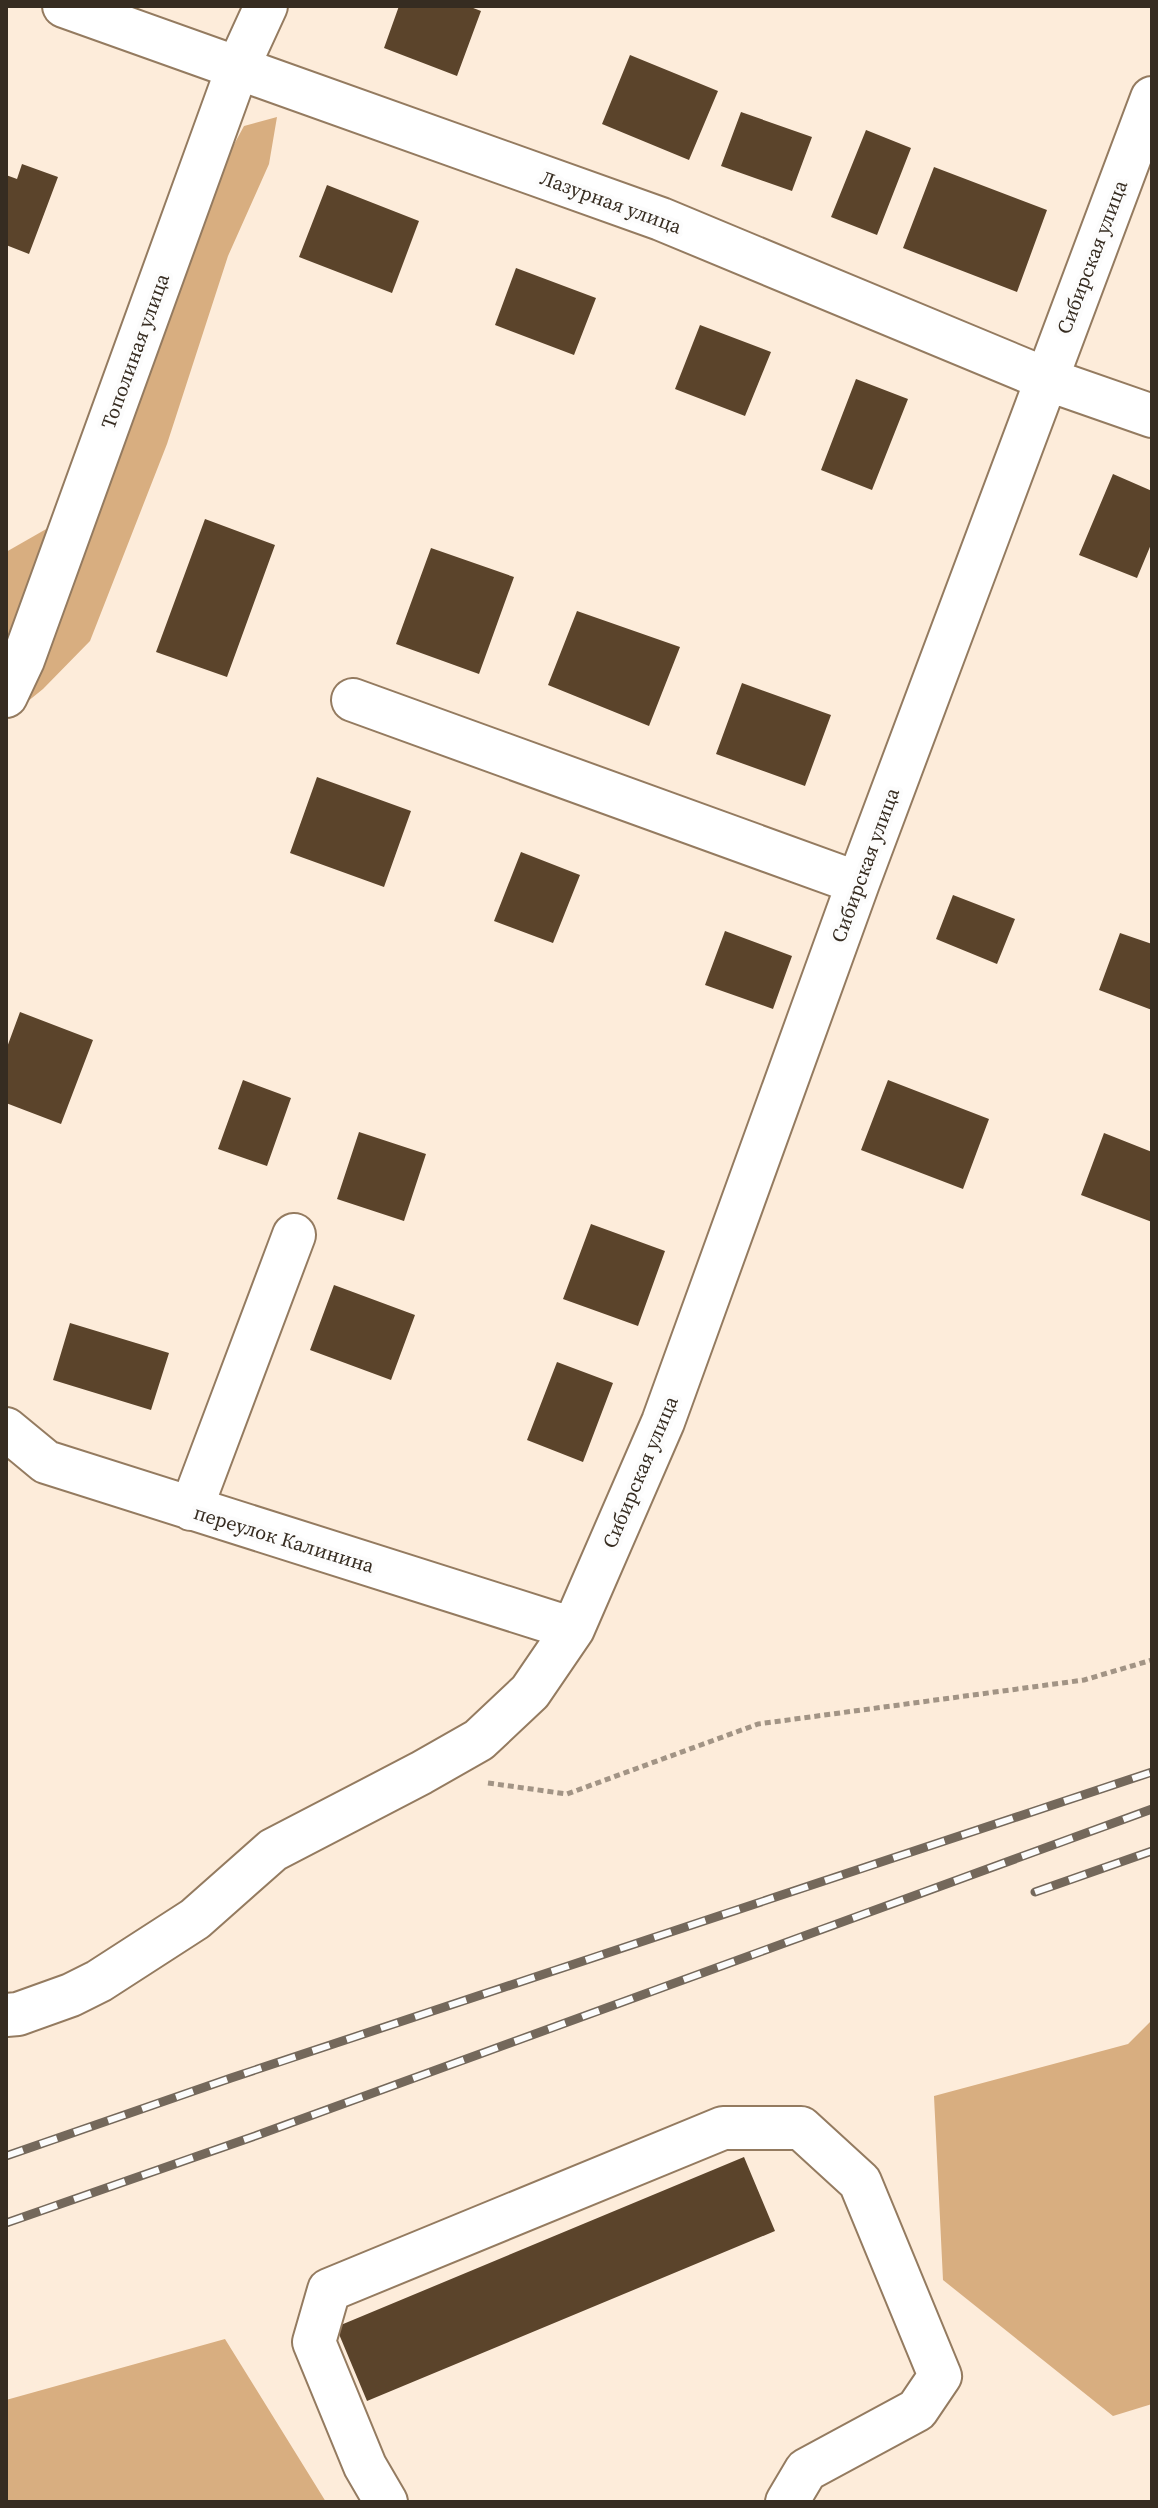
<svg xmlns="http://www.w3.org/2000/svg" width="1158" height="2508" viewBox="0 0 1158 2508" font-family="'Source Serif 4',serif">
<rect width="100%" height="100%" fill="#fdecda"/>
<path fill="#d8ae80" d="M277,117l-8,47 -41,92 -61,188 -77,197 -47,48 -37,30v-167l49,-28 49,-60 79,-182 42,-121 19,-35z
M1152,2020v384l-39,12 -170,-136 -9,-184 194,-52z
M225,2339l101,163h-320v-102z"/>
<path fill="#5b442b" d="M399,6h69l13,5 -24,65 -73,-28z
M630,55l88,36 -29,69 -87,-36z
M741,112l71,25 -20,54 -71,-25z
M866,130l45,18 -34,87 -46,-18z
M22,164l36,13 -29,77 -23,-9v-70l11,4z
M934,167l113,43 -30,82 -114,-44z
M327,185l92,36 -27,72 -93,-36z
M516,268l80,30 -22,57 -79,-30z
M700,325l71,27 -26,64 -70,-27z
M856,379l52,20 -36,91 -51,-20z
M1113,474l39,17v51l-15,36 -58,-23z
M205,519l70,26 -48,132 -71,-25z
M431,548l83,29 -35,97 -83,-30z
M577,611l103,36 -31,79 -101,-41z
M742,683l89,32 -26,71 -89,-32z
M317,777l94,34 -27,76 -94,-34z
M521,852l59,23 -27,68 -59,-22z
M953,895l62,24 -18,45 -61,-25z
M725,931l67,25 -19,53 -68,-24z
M1120,933l32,11v66l-53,-20z
M20,1012l73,28 -32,84 -55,-21v-53z
M243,1080l48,18 -24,68 -49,-17z
M888,1080l101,39 -26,70 -102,-39z
M359,1132l67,22 -22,67 -67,-22z
M1104,1133l48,19v70l-71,-27z
M591,1224l74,27 -27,75 -75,-27z
M334,1285l81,30 -24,65 -81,-30z
M70,1323l99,30 -18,57 -98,-30z
M557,1362l56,21 -30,79 -56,-22z
M744,2157l31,74 -408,170 -31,-74z"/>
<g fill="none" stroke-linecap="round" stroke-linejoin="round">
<defs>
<path id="minor" d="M64,6l597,213 385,160 106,37
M6,696l17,-36 215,-593 28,-61
M353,700l505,183
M6,1429l40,33 527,167
M191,1509l103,-274
M6,2015l12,-1 53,-19 28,-14 96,-62 78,-69 148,-77 58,-33 51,-48 43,-63 90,-207 195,-539 294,-785
M386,2502l-21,-36 -51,-124 15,-52 394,-162h78l59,54 80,194 -23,34 -111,60 -19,32"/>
</defs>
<use href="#minor" stroke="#947b60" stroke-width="46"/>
<path stroke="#a29485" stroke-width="5" stroke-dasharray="6 4" stroke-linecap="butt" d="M488,1783l79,11 191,-70 326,-44 68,-20"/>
<use href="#minor" stroke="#fff" stroke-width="42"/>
<defs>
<path id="rail" d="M1035,1892l117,-41
M6,2156l225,-78 921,-306
M6,2223l249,-87 897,-327"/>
</defs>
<use href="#rail" stroke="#74685b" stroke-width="9"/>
<use href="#rail" stroke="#fcfcfc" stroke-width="6" stroke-dasharray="18" stroke-linecap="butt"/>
</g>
<g text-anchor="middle" stroke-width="8" stroke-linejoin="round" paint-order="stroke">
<g font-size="20" fill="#362c21" stroke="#fcfcfc">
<text transform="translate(611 202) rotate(20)" y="7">Лазурная улица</text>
<text transform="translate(1092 257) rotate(-69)" y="7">Сибирская улица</text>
<text transform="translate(135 351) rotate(-70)" y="7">Тополиная улица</text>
<text transform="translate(865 865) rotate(-70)" y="7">Сибирская улица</text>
<text transform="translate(640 1472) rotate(-67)" y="7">Сибирская улица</text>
<text transform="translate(284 1539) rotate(17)" y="7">переулок Калинина</text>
</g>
</g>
<rect width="1158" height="2508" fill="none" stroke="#362c21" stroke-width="16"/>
</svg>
